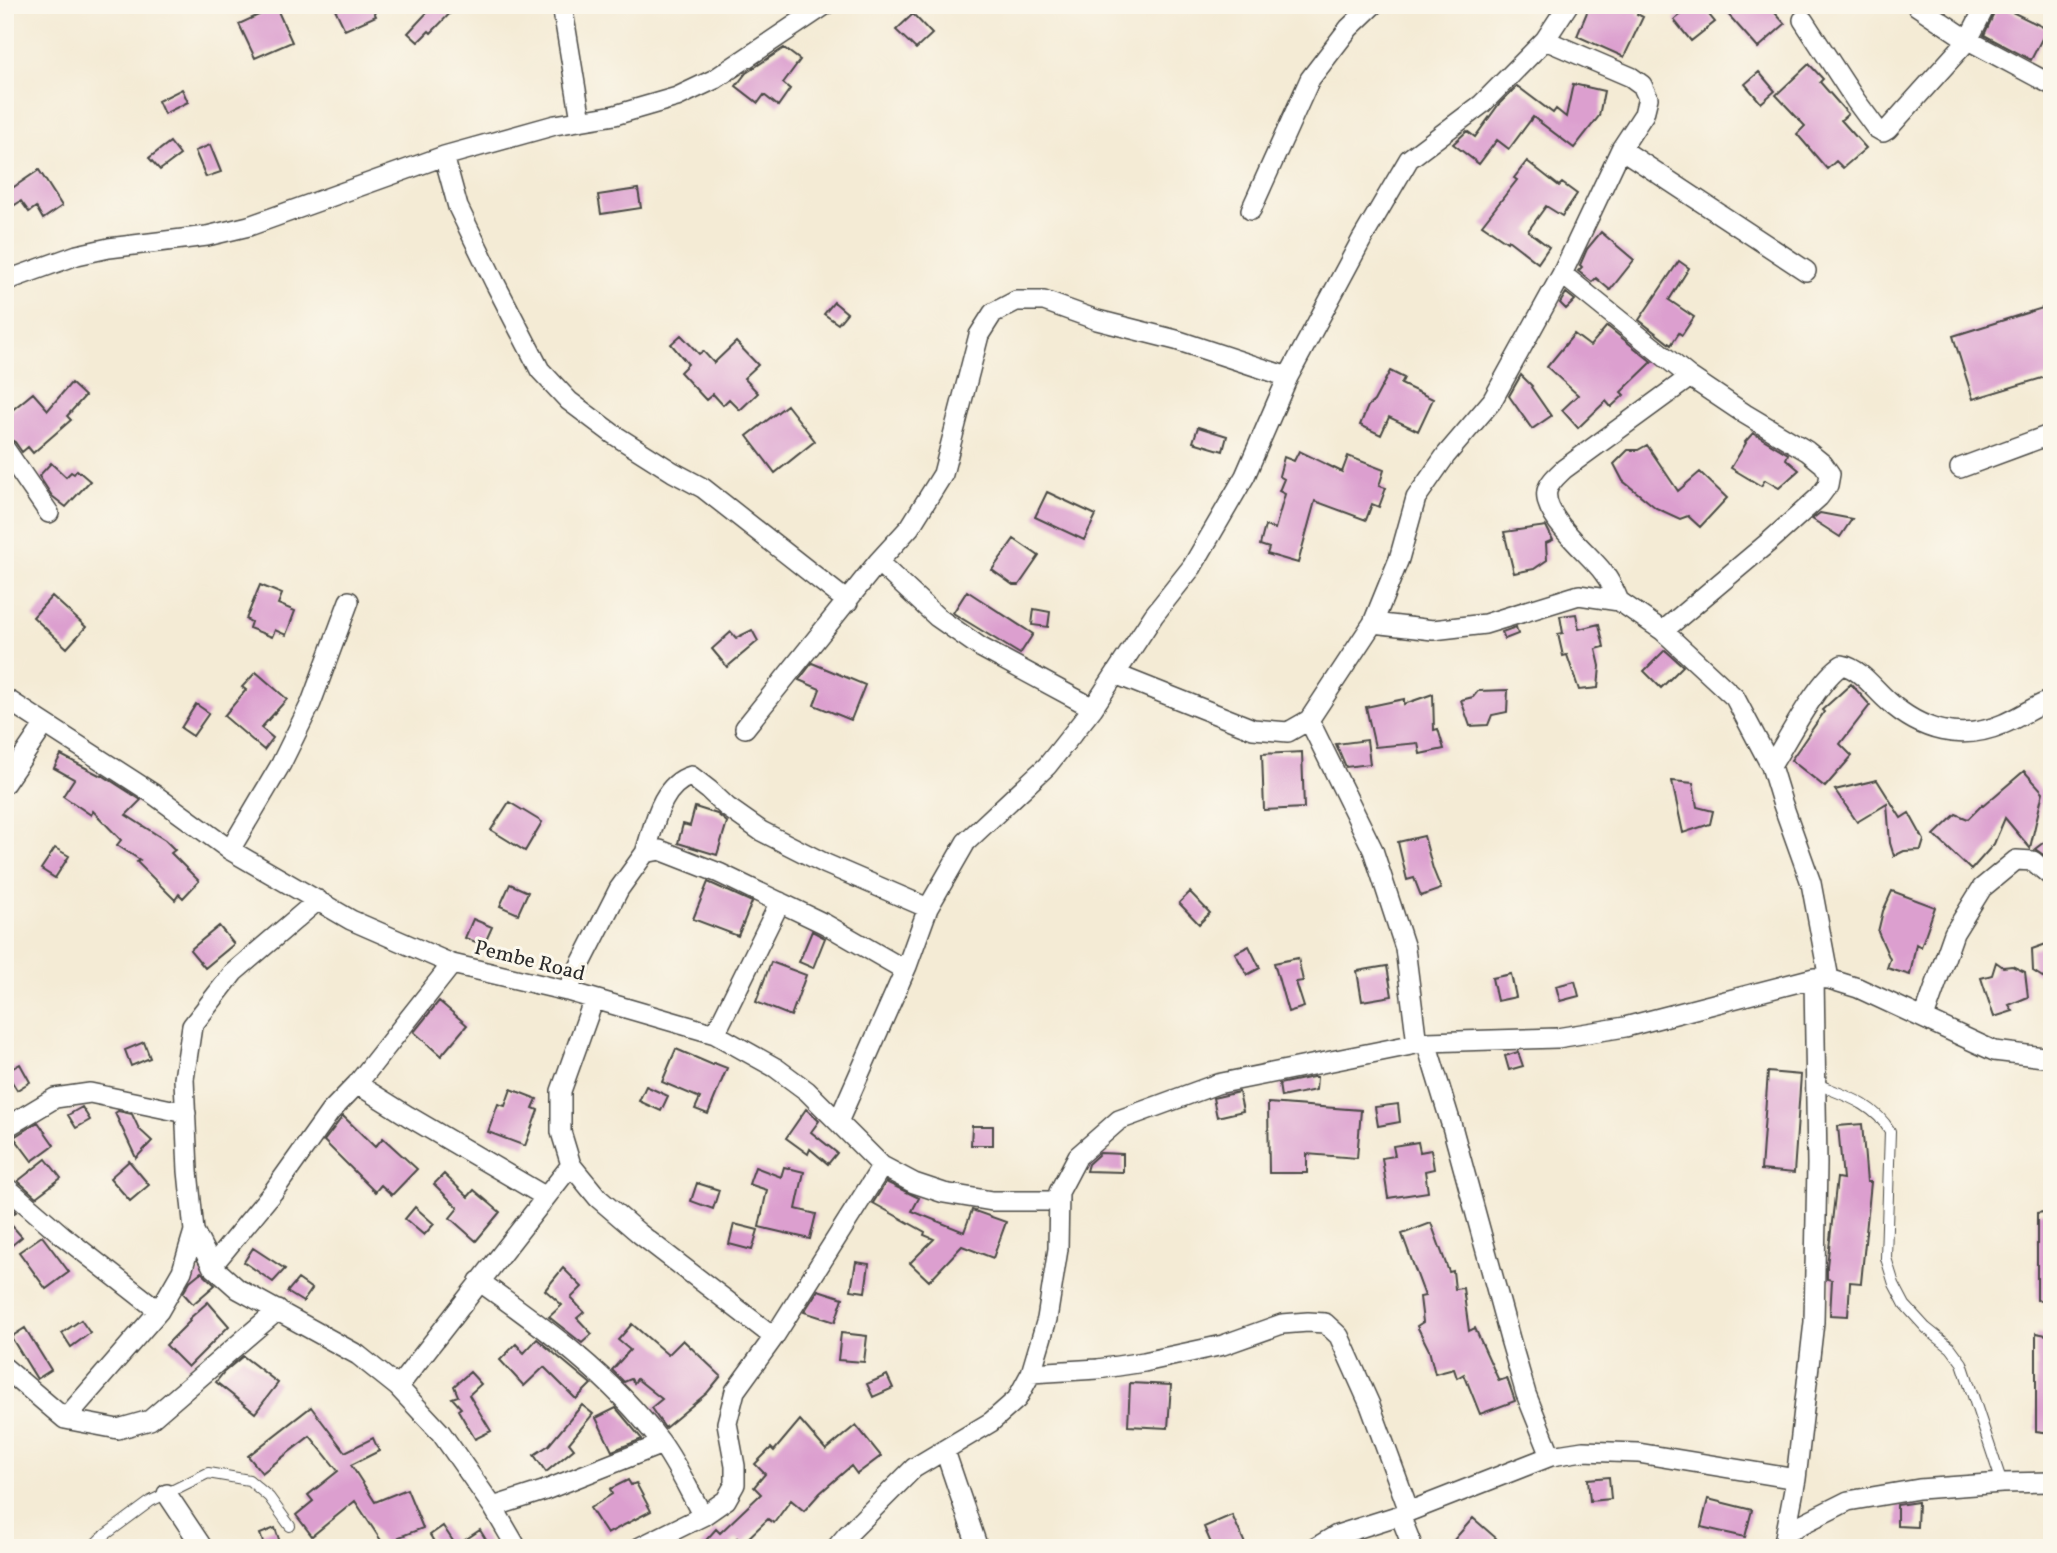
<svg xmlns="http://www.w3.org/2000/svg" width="2057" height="1553" viewBox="0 0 2057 1553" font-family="Vollkorn,serif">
<rect width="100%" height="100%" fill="#fbf7ec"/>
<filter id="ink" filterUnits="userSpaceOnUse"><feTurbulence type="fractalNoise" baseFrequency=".0143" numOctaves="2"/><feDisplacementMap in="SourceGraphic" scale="14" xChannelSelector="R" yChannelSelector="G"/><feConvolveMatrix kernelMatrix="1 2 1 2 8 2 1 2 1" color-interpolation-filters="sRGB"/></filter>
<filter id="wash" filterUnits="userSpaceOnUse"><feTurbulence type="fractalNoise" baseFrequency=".00686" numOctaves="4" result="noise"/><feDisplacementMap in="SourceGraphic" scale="28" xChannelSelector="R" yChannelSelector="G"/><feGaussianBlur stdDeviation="1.57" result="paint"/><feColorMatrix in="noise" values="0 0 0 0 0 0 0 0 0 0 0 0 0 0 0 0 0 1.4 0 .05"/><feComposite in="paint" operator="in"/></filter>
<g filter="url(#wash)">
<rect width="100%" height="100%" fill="#f4ebd5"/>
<g id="blocks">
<path fill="#dc9fcf" d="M343,5h28l5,11 -31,14 -10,-21z
M434,5h24l-27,28 -2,-2 -11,11 -10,-9z
M1590,5h51l-4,9 6,3 -19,40 -47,-21z
M1693,5h8l14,17 -24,19 -17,-21z
M1734,5h34l17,19 -27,24 -32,-36z
M1998,5l49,24 -16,31 -47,-25z
M276,7l16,35 -37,16 -16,-34z
M913,14l19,20 -16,15 -20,-19z
M784,48l16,12 -17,23 7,6 -12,17 -14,-11 -6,8 -22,-17 10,-13z
M1809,64l14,15 -3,3 28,32 -7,6 25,28 -23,20 -7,-7 -9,8 -30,-35 8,-8 -29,-31z
M1759,72l16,19 -14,12 -16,-19z
M1573,84l31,7 -5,25 -25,32 -41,-31 -24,32 -12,-9 -18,24 -26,-20 14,-13 8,6 24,-33 18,-18 36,27 3,-4 10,8z
M182,89l6,13 -24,12 -6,-13z
M170,142l10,13 -20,15 -11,-12z
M210,145l11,27 -15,5 -11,-26z
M1527,161l32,25 3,-3 15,11 -15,22 -16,-10 -18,25 21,16 -11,16 -30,-23 -1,2 -25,-17 35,-45 -3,-2z
M39,170l23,36 -19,13 -7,-12 -7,5 -8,-11 -8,5 -8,-13z
M638,189l3,19 -40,6 -3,-19z
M1601,232l33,28 -24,30 -14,-12 -4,4 -14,-11 4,-4 -2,-2 7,-16z
M1679,261l10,7 -20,32 25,17 -12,18 -3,-2 -8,12 -32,-25z
M1566,293l9,7 -9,9 -6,-6z
M834,302l13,11 -9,11 -14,-10z
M2052,305v70l-79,24 -20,-63z
M1607,326l45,36 -31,30 3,3 -13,12 -5,-6 -28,27 -16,-18 16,-15 -31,-28 27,-33 16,12z
M681,335l18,19 4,-3 11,12 22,-21 22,23 -14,13 14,15 -18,17 -11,-11 -6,6 -10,-11 -7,6 -26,-28 8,-8 -17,-20z
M1390,371l14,7 -3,6 32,15 -15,32 -29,-14 -8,18 -21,-10 8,-19 6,-5z
M1521,375l11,11 -1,1 20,29 -19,13 -23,-33z
M71,383l14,13 -18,20 4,4 -38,33 -5,-6 -6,5 -7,-10 -10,-5v-21l28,-23 15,17z
M787,405l28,36 -40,32 -28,-37z
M1198,427l29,9 -4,15 -30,-9z
M1753,433l35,21 -2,5 13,11 -20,18 -14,-8 -4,6 -30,-18 15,-25 -1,-1z
M1647,445l31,46 22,-19 27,26 -27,29 -12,-11 -8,3 -24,-11 -33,-27 -9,-17 14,-14h10z
M1299,451l43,21 6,-16 36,14 -5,16 7,2 -7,19 -7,-3 -6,16 -51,-19 -17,62 -31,-9 2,-6 -9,-3 5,-19 10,3 10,-35 -6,-3 5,-12 -5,-3 5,-19 10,4z
M51,463l15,14 5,-5 3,2 3,-4 13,11 -24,26 -14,-11 -13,-20z
M1047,492l49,23 -12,25 -49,-23z
M1820,513l32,6 -12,18 -28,-18z
M1546,526l7,14 -7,3 1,17 -13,9 -20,4 -10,-41z
M1014,539l25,17 -20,29h-6l-21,-15z
M260,585l22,9 -4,10 17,7 -9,24 -11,-5 -3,7 -23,-9 2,-6 -5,-3z
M967,591l66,43 -13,20 -67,-41z
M52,596l34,31 -19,21 -34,-31z
M1034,609l16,3 -2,15 -16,-2z
M1576,614l3,15 20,-5 5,23 -8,2 4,17 -2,22 -19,2 -12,-35 -4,1 -5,-22 5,-1 -3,-17z
M1516,627l2,7 -13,5 -3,-7z
M752,630l6,11 -31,26 -15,-18 19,-17 5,6z
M1665,650l18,16 -22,22 -17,-17z
M812,663l53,22 -14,35 -37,-15 6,-16 -21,-9z
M256,672l31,27 -26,29 12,10 -9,12 -40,-34 22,-26 -4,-3z
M1851,684l19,21 -30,39 12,12 -27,31 -34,-27 33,-48 -2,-2z
M1508,690l-1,22 -15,3 -4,10 -18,1 -9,-26 12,-3 5,-6z
M1433,694l1,36 4,-1 6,20 -24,5 -2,-11 -43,4 -9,-40 38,-8v5z
M196,704l13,9 -16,23 -12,-8z
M1367,740l3,24 -24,3 -10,-23z
M1302,752l2,56 -40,2 -2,-56z
M61,755l40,21 1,-1 39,25 -15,15 39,25 10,10 -4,3 28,28 -16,17 -4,-4 -4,6 -38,-38 3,-2 -23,-15 4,-5 -28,-29 -2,4 -28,-19 11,-17 -20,-11z
M2024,771l19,21 -13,56 -25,-30 -11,26 -23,26 -37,-35 22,-21 12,5 14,-14 1,1z
M1877,780l24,38 8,-5 15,27 -3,10 -17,1 -10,5 -4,-13 -3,-39 -30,18 -22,-32z
M1672,781l21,2 4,24 16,4 -3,13 -27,9z
M509,802l33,20 -17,29 -34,-21z
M695,807l22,7 10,8 -10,33 -39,-12 5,-19 7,2z
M1424,836l9,33 8,20 -20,7 -7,-18 -7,2 -9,-38z
M2052,836v25l-17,-12z
M55,848l14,8 -14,22 -14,-9z
M708,882l44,20 -14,34 -45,-17z
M510,884l18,8 -10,22 -18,-8z
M1892,891l43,16 -14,40 -5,-3 -6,31 -23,-7 3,-9 -12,-27 5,-21z
M1190,892l20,21 -11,11 -20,-21z
M473,919l19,8 -8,18 -19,-7z
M219,926l15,18 -29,24 -15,-18z
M812,931l13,7 -12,30 -14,-6z
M2052,942v41l-19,-12 -1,-22z
M1249,946l11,22 -13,7 -12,-22z
M1298,958l5,23 -7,1 8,25 -16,5 -14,-49z
M771,962l35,13 -15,41 -35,-14z
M1996,962l7,5 9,-1 13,6 3,25 -19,8 4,6 -19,6 -13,-39 11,-3z
M1387,966l5,30 -30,5 -5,-30z
M1511,974l5,23 -19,4 -5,-23z
M1575,981l4,15 -19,5 -4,-15z
M439,1001l28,24 -26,31 -27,-24z
M144,1042l6,16 -19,8 -6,-16z
M676,1049l37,16 1,-2 13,5 -19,46 -13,-5 5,-11 -38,-16z
M1518,1052l5,14 -14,4 -4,-14z
M20,1064l10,18 -13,8 -11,-18z
M1768,1072l33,3 -7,98 -33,-3z
M1313,1077h4l-1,13 -35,7 -2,-13z
M646,1086l22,10 -7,15 -22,-10z
M511,1089l26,10 -4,9 5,2 -13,36 -37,-14 10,-28 7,2z
M1239,1092l4,19 -26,6 -4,-19z
M1268,1103l93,7 -4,48 -50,-4v19h-38z
M1398,1104l2,18 -22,4 -3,-19z
M82,1107l8,13 -14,8 -8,-13z
M806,1109l13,12 -8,11 26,21 -9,11 -18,-15 -2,5 -22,-16z
M118,1111l14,3 7,15 13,12 -16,17 -21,-45z
M343,1116l32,31 8,-9 34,31 -25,26 -11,-10 -6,7 -51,-51z
M38,1122l16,23 -22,16 -18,-24z
M1862,1124l5,58h4l-10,101 -11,-1 -2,34 -18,-1 2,-35 -5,-1v-13l10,-88 6,1 -5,-53z
M972,1126h21v19h-22z
M1418,1142l2,10 11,-2 3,19 -9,2 3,21 -40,6 -6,-40 13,-2 -2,-10z
M1100,1153l23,1v18l-37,-1 2,-7z
M46,1159l15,19 -25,19 -18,-16z
M129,1161l20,24 -19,16 -20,-23z
M755,1167l26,10 3,-10 20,5 -8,37 20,5 -6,25 -51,-12 8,-37 -18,-6z
M444,1174l24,23 6,-7 26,22 -24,29 -26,-23 8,-10 -24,-24z
M886,1182l33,16 -7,13 52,21 8,-22 34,12 -13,36 -31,-12 -33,35 -19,-18 24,-24 -10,-4 1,-3 -52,-29z
M697,1183l22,7 -6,19 -22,-8z
M5,1202l11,10 -10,7 16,18 -17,14z
M415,1207l19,17 -10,11 -19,-16z
M2052,1211v90l-15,-1v-87z
M1431,1223l18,49 4,-1 2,18 8,-1 6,43 6,-3 24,53 8,-3 8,23 -35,13 -16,-40 -7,4 -3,-9 -19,5 -6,-24 -12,-24 6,-4 -3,-25 5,-1 -23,-62z
M734,1224l24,6 -6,20 -23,-6z
M42,1236l27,36 -23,17 -27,-37z
M253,1248l32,21 -12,13 -29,-20z
M856,1262l13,2 -4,28 -14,-2z
M563,1268l19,19 -11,11 13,14 -7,6 15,16 -10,9 -33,-26 13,-12 -17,-15z
M201,1272l14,13 -22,19 -10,-11 7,-12z
M298,1279l14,10 -9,13 -16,-10z
M818,1290l25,8 -8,24 -31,-10z
M208,1302l21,24 -41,41 -22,-22 24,-24 -1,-2z
M81,1320l9,13 -19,14 -9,-14z
M632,1324l36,31 15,-15 38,36 -14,17 -42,35 -14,-20 11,-9 -25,-20 -3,4 -3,-4 -7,3 -12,-12 18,-20 -12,-10z
M25,1328l26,42 -14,9 -26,-42z
M841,1333l26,3 -3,26 -26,-2z
M2036,1333l16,3v97l-16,-2z
M537,1339l54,45 -15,15 -32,-32 -20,19 -24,-26 16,-16 8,9z
M243,1356l35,27 -23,30 -39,-31 8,-10z
M470,1372l11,12 -12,11 22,36 -16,8 -17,-29 3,-2 -9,-10 6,-2 -4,-10z
M887,1375l6,13 -20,9 -6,-13z
M1130,1383l41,2 -3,43 -40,-2z
M582,1405l11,9 -24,29 5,6 -28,23 -12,-17 15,-10z
M311,1407l34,45 28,-14 6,13 -28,14 24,37 32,-13 16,39 -24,9 2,4 -11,7h-4l-31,-47 -43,35 -16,-21 17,-14 -5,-6 30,-24 -28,-35 -48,37 -14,-17z
M616,1408l26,31 -30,12 -16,-33z
M800,1420l26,30 30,-25 25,31 -24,18 -6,-8 -31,27 -16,18 -13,-11 -17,23 -6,-4 -26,25 -5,-6 -6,5 5,5h-37l17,-19 4,4 41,-39 -7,-7 11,-13 -10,-10 16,-16 3,3z
M1609,1477l2,22 -21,2 -2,-22z
M628,1480l3,5 5,-2 15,28 -44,23 -17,-26 22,-14 -2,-5z
M1708,1499l44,11 -7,27 -44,-10z
M1918,1502l-1,25 -20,-1v-21z
M1232,1515l15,33h-34l-9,-21z
M1473,1518l23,20 -9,10h-27l-7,-7z
M443,1526l10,15 -10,7h-5l-8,-13z
M275,1528l7,20h-17l-5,-14z
M480,1530l11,18h-38z"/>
</g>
</g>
<g filter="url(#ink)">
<use href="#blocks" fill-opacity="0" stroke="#494844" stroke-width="2"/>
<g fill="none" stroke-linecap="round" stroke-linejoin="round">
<defs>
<path id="service" d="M1817,1084c29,12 56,19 73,47l-4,127 8,26 11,21 21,23 25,20 11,15 40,120
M91,1548l10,-10 50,-37 57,-28 41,7 20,17 21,29"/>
<path id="minor" d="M562,5l19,115
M1916,5l52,35 84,45
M1803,20l53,81 20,27 7,4 5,-3 80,-89 18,-35
M1621,149l185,122
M444,156l14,51 37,76 45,87 29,31 44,33 60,38 30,16 145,114
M1251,210l59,-131 39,-51 24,-23
M1562,274l128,103 55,37 62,37 16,13 7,10 -2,11 -9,12 -49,44 -107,90
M5,281l72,-26 32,-7 98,-12 42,-10 195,-70 111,-31 60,-10 62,-18 38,-18 110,-74
M5,449l44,64
M1960,468l92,-34
M878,562l59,55 43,30 113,61
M1619,601c-4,-10 -9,-20 -16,-29 -14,-19 -61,-55 -56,-81 2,-9 11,-16 17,-22l126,-92
M1373,623l60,7 52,-6 94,-29 40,6 44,30 72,67 36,68 11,36 29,81 18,96
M1115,674l138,55 35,3 21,-12 64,-97 26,-64 17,-61 30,-43 46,-54 70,-127 59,-125 23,-35 4,-16 -6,-13 -11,-8 -86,-37
M5,698l147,95 78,57 121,70 101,44 115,27 148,43 61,34 31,23 75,75 32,17 30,10 48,8h67
M1309,720l64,130 32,98 12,96
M745,728l133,-166 32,-35 33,-53 36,-139 14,-22 23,-12h28l53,19 79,20 112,37
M1771,766c17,-27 47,-86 71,-101 19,4 32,24 46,36 33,30 73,41 115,23 17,-7 31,-18 49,-24
M5,783l40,-59
M230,850l51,-86 30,-61 38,-102
M645,853c9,-26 15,-68 46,-77l18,14 18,17 34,24 65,33 102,44
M318,900l-84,72 -42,54 -8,53 4,92 6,60 18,35 26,23 120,66 40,32 43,46 52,74 24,41
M567,991l52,-102 26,-36 15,-3 59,23 106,51 80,46
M594,999l-33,92v41l10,33 27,33 42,36 134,103
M1924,1018l30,-85 28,-45 34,-28 17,1 19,16
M715,1034l65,-132
M1426,1042l27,88 57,209 16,55 25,62
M357,1084l51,32 138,81
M838,1122l69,-156 21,-58 38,-66 81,-76 46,-58 61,-93 38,-48 53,-91 43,-99 74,-138 47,-80 73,-55 63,-64 23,-35
M5,1128l50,-30 35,-5 96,20
M5,1186l58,50 96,75
M212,1266l61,-74 57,-80 27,-28 95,-120
M479,1281c66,47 132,95 181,160 17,23 29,50 43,75
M5,1368l60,51 53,10 32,-9 128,-110
M1031,1373l67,-4 46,-7 79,-17 59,-21 26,-2 17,1 14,13 31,69 39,106
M398,1387l173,-222
M65,1419l94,-108 23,-40 12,-40
M945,1451l33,97
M167,1494l36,54
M493,1507l50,-16 119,-47
M1400,1515l13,33
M1786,1532l62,-31 71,-12 83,-6 50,-1
M638,1548l65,-32 23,-16 9,-16v-18l-8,-43 8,-32 39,-54 108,-171
M836,1548l11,-13 67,-67 77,-46 26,-23 14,-26 16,-54 11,-70 1,-57 19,-36 41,-36 98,-36 209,-42 131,-4 68,-11 189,-49 15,1 29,9 136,63 50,6 8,-2
M1315,1548l22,-13 63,-20 151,-59 32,-5 55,2 158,26
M1783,1548l13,-69 18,-157 3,-158 -3,-186"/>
</defs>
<use href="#service" stroke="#494844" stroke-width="12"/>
<use href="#minor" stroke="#494844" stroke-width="22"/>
<use href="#service" stroke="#fff" stroke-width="10"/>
<use href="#minor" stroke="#fff" stroke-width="19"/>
</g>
</g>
<g text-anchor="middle" stroke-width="6" stroke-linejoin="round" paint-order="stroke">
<g font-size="21" fill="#2b2b2b" stroke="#fbf7ec">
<text transform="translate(530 960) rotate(14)" y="7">Pembe Road</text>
</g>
</g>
<rect width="2057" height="1553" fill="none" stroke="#fbf7ec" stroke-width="28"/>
</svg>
